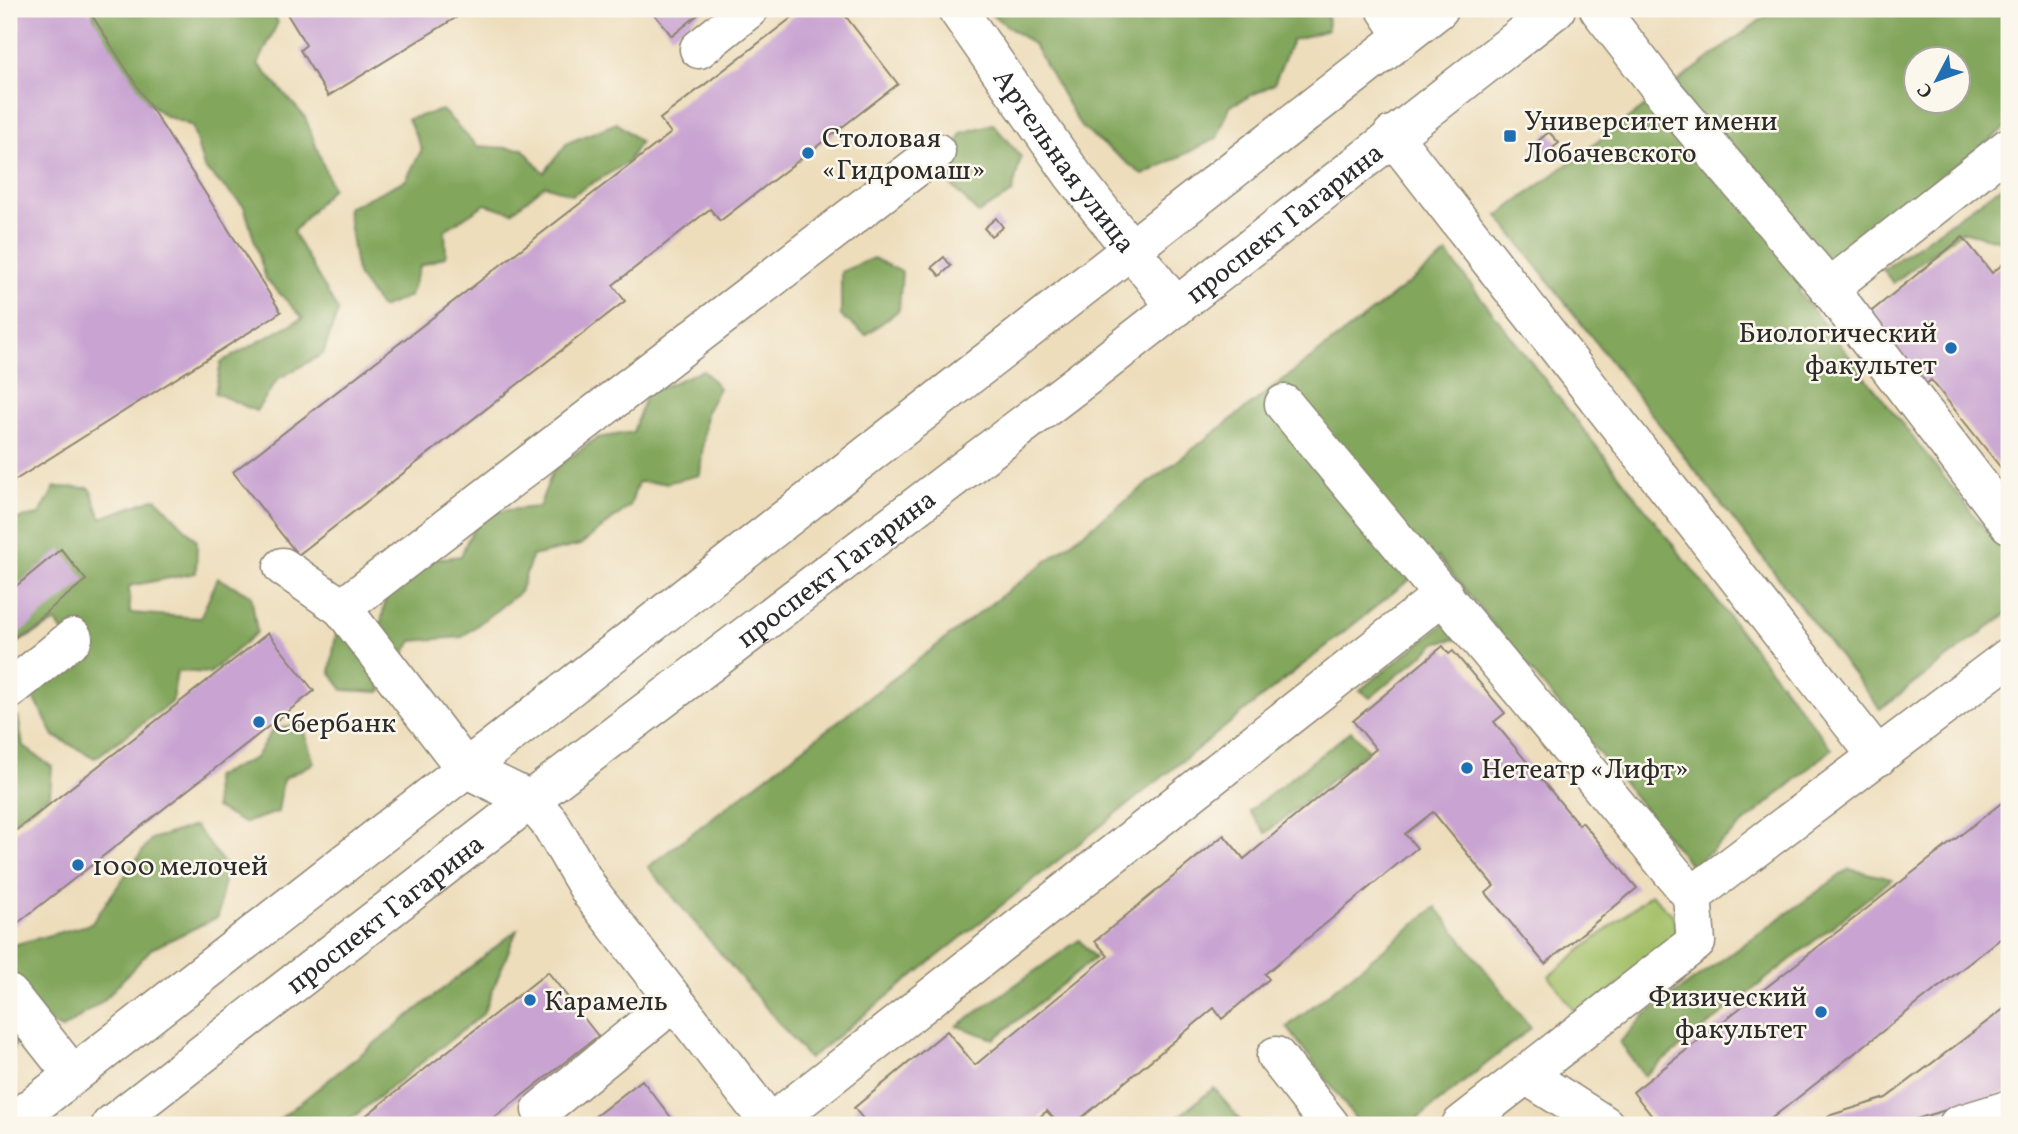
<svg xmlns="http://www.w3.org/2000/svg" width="2018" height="1134" viewBox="0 0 2018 1134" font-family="Vollkorn,serif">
<rect width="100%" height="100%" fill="#fbf7ec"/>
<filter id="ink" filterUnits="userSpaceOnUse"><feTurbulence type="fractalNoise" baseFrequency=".0143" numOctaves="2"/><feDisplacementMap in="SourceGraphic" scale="14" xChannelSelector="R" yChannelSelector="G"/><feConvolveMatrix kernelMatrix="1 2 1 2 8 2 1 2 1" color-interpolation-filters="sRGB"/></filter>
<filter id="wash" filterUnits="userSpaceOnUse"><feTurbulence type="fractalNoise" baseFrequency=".00686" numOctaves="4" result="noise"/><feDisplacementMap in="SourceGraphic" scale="28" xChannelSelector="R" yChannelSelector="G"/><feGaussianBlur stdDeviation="1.57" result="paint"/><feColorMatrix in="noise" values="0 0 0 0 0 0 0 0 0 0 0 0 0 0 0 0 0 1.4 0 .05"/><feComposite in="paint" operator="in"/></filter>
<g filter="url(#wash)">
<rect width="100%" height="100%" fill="#edddbb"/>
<path fill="#a3c067" stroke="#677649" stroke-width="2" d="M1651,894l22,21 4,23 -99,78 -29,-40z"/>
<path fill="#82a65c" stroke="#566844" stroke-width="2" fill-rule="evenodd" d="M92,9h179l7,13 -20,42 47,53 27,71 -39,44 45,79 -15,43 -45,25 -22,32 -41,-18 6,-31 82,-44 -37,-39 -22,-73 -40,-38 -12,-42 -28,-11 -58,-46z
M1327,9l1,21 -36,10 -18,44 -44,22 -13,32 -74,37 -62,-48 -47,-82 -49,-35z
M1775,9h234v116l-211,166 211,269v52l-129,97 -382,-493zM1916,60h42v42h-42z
M442,110l35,36 46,3 21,24 23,-30 50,-20 23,19 -13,21 -55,32 -27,-10 -33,27 -27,-8 -40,26 1,26 -26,10 -10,30 -29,12 -24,-33 -10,-67 59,-28 16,-31 -14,-30z
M993,124l28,33 -9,36 -34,20 -31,-32 14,-48z
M2009,181v62l-47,-12 -69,52 -10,-13z
M1447,254l385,495 -140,118 -254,-310 -629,502 -161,-192z
M873,258l29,14 -3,38 -33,25 -25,-19v-44z
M703,370l16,18 -13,24 -6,63 -34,8 -28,-1 -8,24 -50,39 -48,11 -12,36 -58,45 -50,4 -32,51 -37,-2 -13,-18 6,-38 45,-10 6,-33 41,-31 33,-4c17,-47 32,-45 78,-49l14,-37 44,-32 36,-6 13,-38z
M55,487l35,1 11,30 55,-20 41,43 -1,32 -67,13 1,27 70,5 18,-40 33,17 6,37 -47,41 -33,-2 -5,31 -77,56 -41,-22 -26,-50 46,-37 -18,-27 -40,21 -7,-4v-119l30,-5z
M1450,619l15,19 -27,4 -68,56 -10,-8z
M18,716l5,30 29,21 -2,28 -41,30v-107z
M302,725l12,38 -31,16 -5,33 -34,11 -29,-15 -1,-31 41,-19 18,-29z
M1351,731l17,19 -102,83 -17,-22z
M195,826l31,40 -8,51 -67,32 -47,51 -42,29 -24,-11 -29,35v-107l82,-22 60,-85z
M1849,869l43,10 -248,197 -24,-34 25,-27z
M1436,907l95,121 -121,97h-50l-73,-98z
M517,930l-34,84 -140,111h-71z
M1079,940l16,18 -101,81 -37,-13z
M1214,1088l30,37h-76z"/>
<g id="blocks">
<path fill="#c9a4d2" d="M9,9h79l193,303 -272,172z
M284,9h186l-142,87 -28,-46 6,-5z
M650,9h55l-33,27z
M803,9h37l58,75 -178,137 -10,-12 -97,76 12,16 -327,254 -65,-83 438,-339 -11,-14z
M1549,132l10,11 -19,15 -9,-11z
M996,218l7,9 -12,9 -7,-8z
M1963,237l29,36 17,-14v219l-78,-98 -7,6 -57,-71z
M944,257l7,9 -11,10 -8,-9z
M61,549l25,31 -77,62v-50z
M268,633l46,58 -304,238 -1,-93z
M1443,646l6,8 4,-3 52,62 -11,9 85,103 3,-3 55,66 -92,76 -59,-71 8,-7 -61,-74 -28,22 12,14 -152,126 4,5 -47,40 -8,-11 -141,117h-14l-12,-14 -17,14h-162l-14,-17 93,-77 28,34 133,-109 -13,-15 129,-106 20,24 132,-110 -23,-28z
M2009,797v135l-246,193h-104l-26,-33z
M548,972l50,64 -113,89h-131z
M2009,1005v86l-113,34h-66l-2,-9 58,-18z
M642,1080l35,45h-93z"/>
</g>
</g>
<g filter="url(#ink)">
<use href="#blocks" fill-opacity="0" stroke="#8c8473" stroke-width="2"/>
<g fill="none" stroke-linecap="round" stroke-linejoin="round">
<defs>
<g id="minor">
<path id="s1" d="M957,9l116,166 103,132"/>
<path d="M1386,9l18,27"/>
<path d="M1599,9l65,84 165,195 180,236"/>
<path d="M699,49l50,-40"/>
<path d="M1392,135l486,622"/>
<path d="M1829,288l180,-141"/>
<path d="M1284,404l408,492"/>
<path d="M283,567l59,41 123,160 65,32 20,23 41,70 180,232"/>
<path d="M342,608l594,-456"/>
<path d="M9,690l64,-52"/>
<path d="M9,994l64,81"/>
<path d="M1276,1056l54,69"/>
<path d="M1526,1075l79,50"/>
<path d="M541,1110l134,-109"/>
<path d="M770,1124l674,-530"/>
<path d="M1461,1125l235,-183 -4,-46 317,-239"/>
<path d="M1958,1125l46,-14 5,5"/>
</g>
<g id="major">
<path d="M9,1125l1430,-1116"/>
<path id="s2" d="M111,1125l419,-325 564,-429 462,-362"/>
</g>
</defs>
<use href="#minor" stroke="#8c8473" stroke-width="41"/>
<use href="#major" stroke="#8c8473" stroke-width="41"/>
<use href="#minor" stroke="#fff" stroke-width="38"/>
<use href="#major" stroke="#fff" stroke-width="38"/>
</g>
</g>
<g fill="#1f6fb2" stroke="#fbf7ec" stroke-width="2.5">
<rect x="1503" y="129" width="14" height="14" rx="3.5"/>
<circle cx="808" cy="153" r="7"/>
<circle cx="1951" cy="348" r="7"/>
<circle cx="259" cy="722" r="7"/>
<circle cx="1467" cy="768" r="7"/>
<circle cx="78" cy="865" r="7"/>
<circle cx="530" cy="1000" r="7"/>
<circle cx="1821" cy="1012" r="7"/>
</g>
<g text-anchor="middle" stroke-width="5" stroke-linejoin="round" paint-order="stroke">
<g font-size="28" fill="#2b2b2b" stroke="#fbf7ec" text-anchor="start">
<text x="1524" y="130">Университет имени<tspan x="1524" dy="32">Лобачевского</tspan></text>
<text x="822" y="147">Столовая<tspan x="822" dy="32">«Гидромаш»</tspan></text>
<text x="1937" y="342" text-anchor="end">Биологический<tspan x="1937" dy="32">факультет</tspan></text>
<text x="273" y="732">Сбербанк</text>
<text x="1481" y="778">Нетеатр «Лифт»</text>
<text x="92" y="875">1000 мелочей</text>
<text x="1807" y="1006" text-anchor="end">Физический<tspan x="1807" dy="32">факультет</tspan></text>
<text x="544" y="1010">Карамель</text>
</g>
<g font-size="28" fill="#2b2b2b" stroke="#fbf7ec">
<text dy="10" stroke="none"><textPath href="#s1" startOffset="186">Артельная улица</textPath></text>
<text dy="10" stroke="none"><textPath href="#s2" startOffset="1480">проспект Гагарина</textPath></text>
<text dy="10" stroke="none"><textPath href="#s2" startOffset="914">проспект Гагарина</textPath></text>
<text dy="10" stroke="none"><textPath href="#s2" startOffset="346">проспект Гагарина</textPath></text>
</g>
</g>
<rect width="2018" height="1134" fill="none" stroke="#fbf7ec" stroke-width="35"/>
<g transform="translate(1937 80) rotate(229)"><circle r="33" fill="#fbf7ec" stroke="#a8a59f" stroke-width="2"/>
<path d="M0-5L12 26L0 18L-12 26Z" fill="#1f6fb2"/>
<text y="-10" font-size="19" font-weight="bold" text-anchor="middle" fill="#2b2b2b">С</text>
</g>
</svg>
